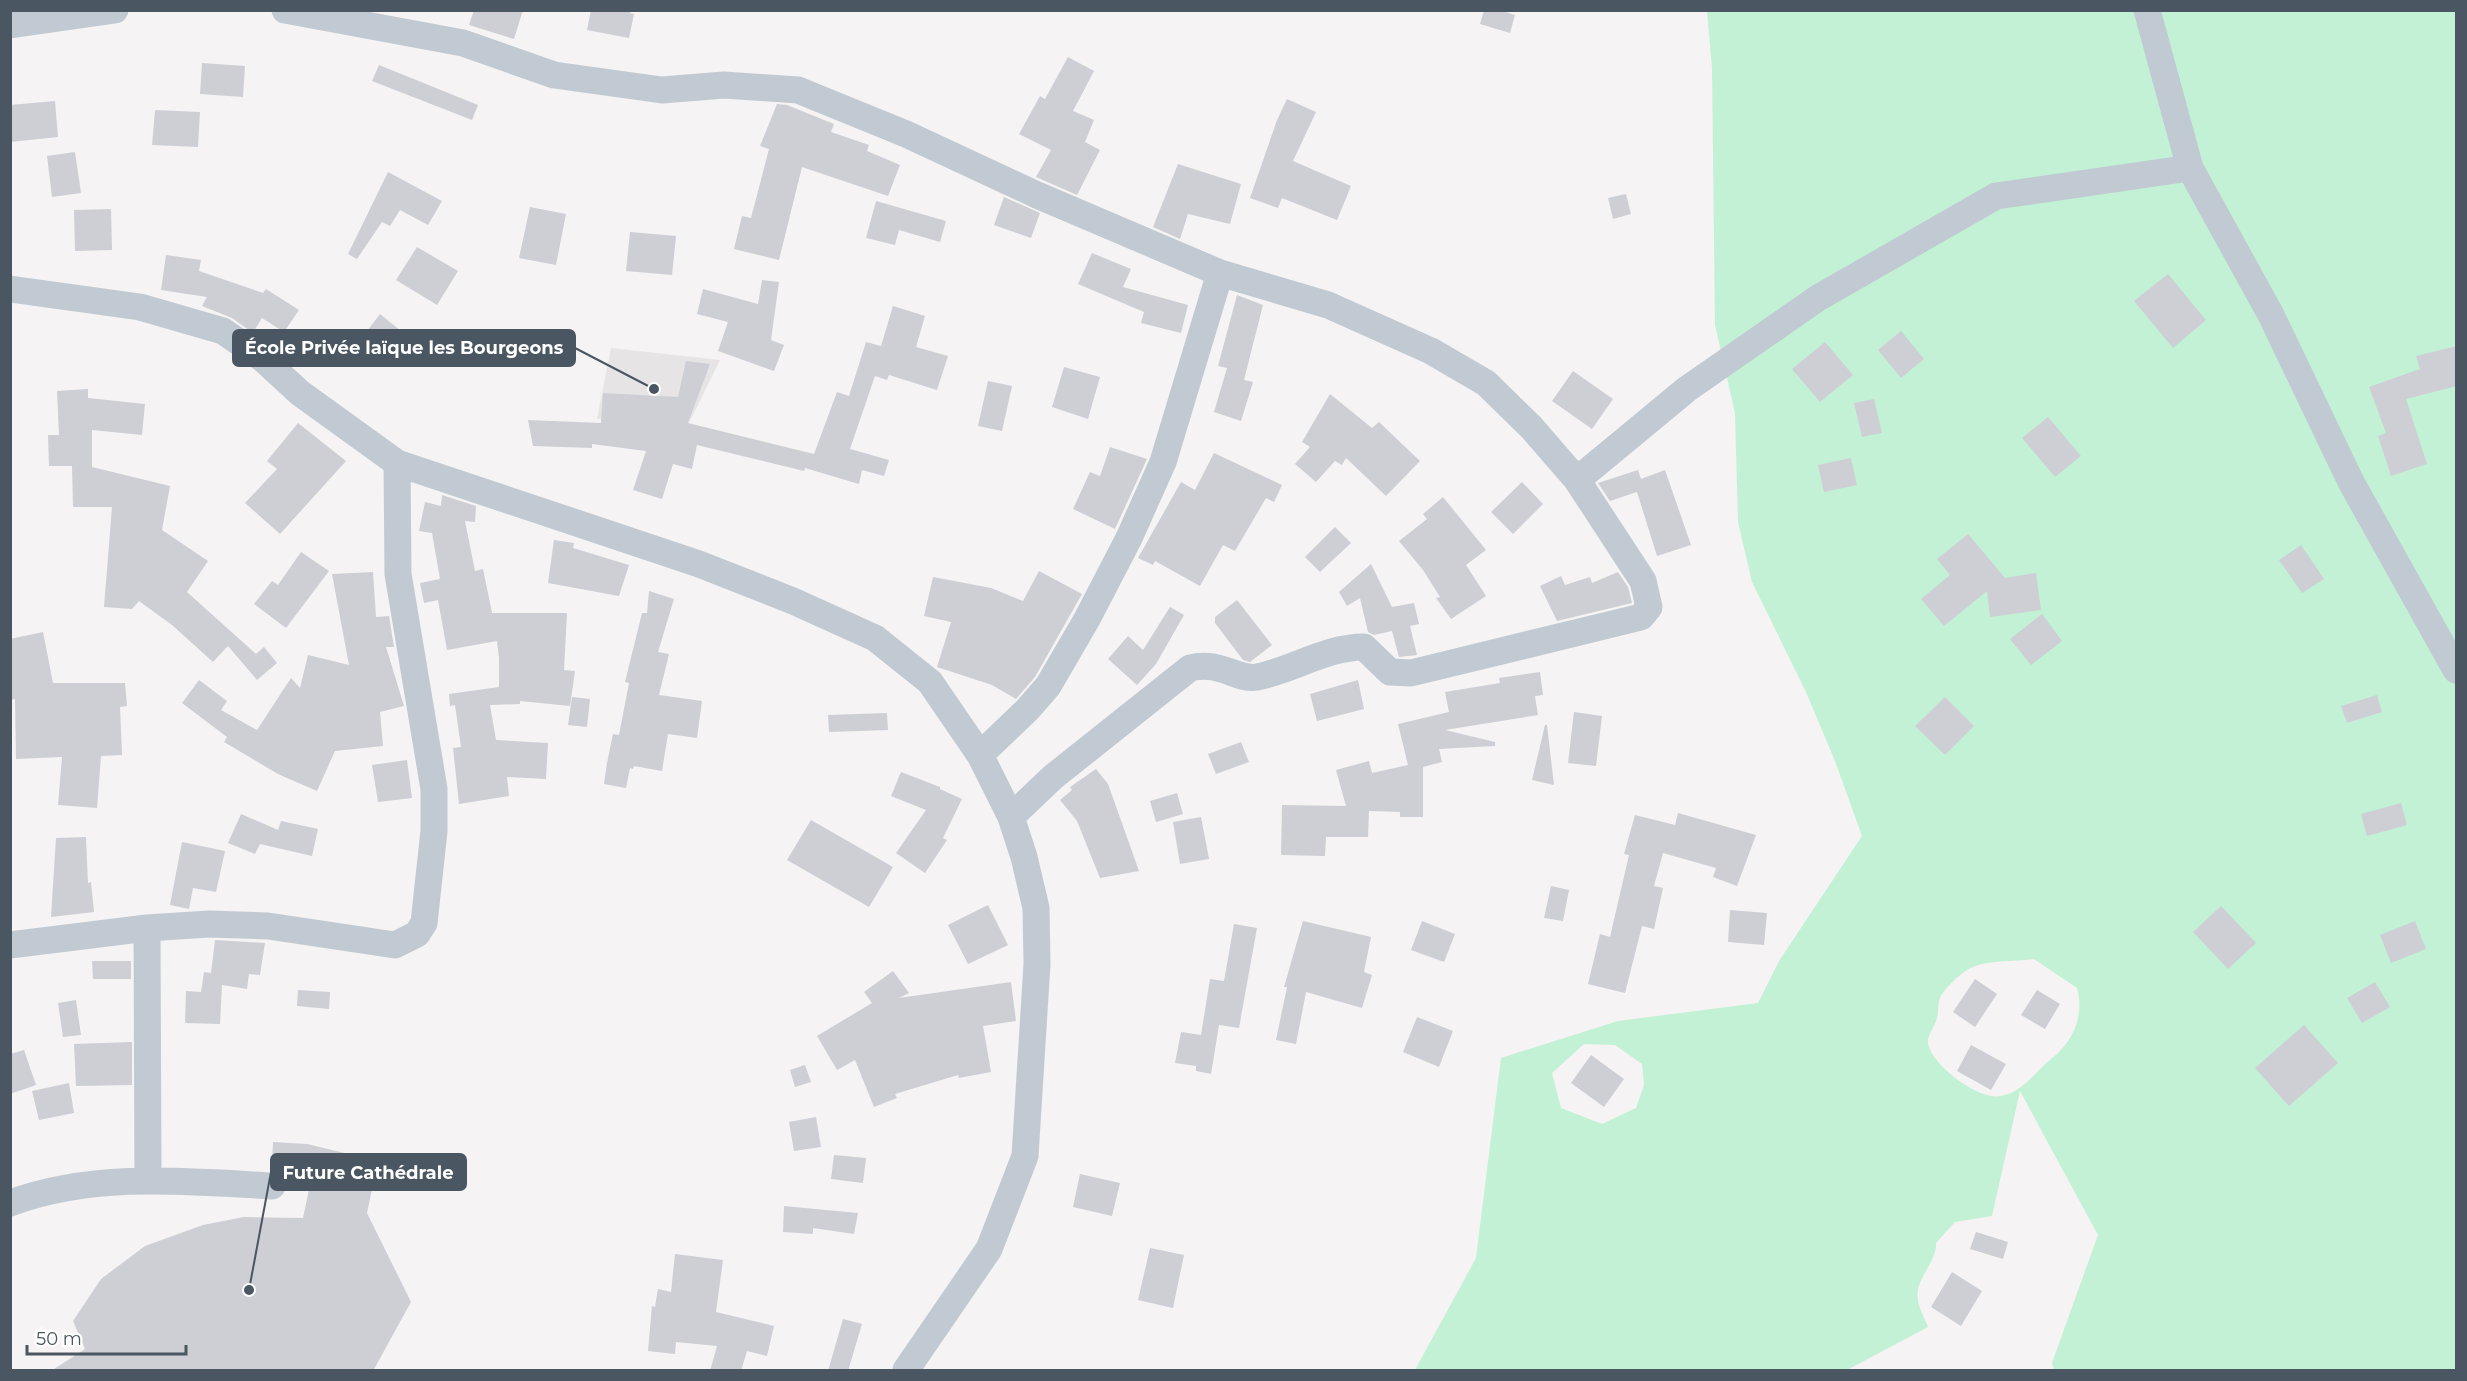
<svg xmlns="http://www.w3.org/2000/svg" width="2467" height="1381" viewBox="0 0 2467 1381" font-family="Montserrat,sans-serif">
<rect width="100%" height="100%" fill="#f5f3f3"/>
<path fill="#e6e4e5" d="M611,348l109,12 -30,61 -4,4 -89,-6z"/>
<path fill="#c3f1d5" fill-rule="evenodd" d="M1707,11h749v1359h-402l-2,-7 46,-128 -78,-144 -28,125 -37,6 -19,21c1,21 -22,35 -18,57 1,9 7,19 10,27l-81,43h-432l61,-112 25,-200 117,-37 140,-18 21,-42 83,-125 -27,-75 -29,-69 -54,-110 -14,-60 -3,-109 -20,-88 -3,-257zM2034,959l43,29c8,27 -4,54 -26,71 -17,14 -28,33 -50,37 -22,5 -70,-31 -73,-53 -1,-8 7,-16 9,-25 2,-6 0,-16 4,-22 4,-8 18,-21 26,-26 17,-11 47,-8 67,-11zM1584,1044l31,1 27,19 2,21 -8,23 -34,16 -41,-16 -9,-35z"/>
<path fill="#cdcfd5" d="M474,10h49l-9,29 -45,-14z
M591,10h40l-1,3 4,1 -5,24 -42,-8z
M1484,10h15l16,5 -5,18 -30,-9z
M1068,57l26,14 -21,40 21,9 -9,22 15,8 -23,45 -41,-18 15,-27 -32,-16 21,-38 5,3z
M202,63l43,3 -2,31 -43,-3z
M379,65l99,40 -6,15 -100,-39z
M1287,99l29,13 -23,49 58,25 -14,34 -55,-22 -4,10 -28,-10 27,-78z
M55,101l3,36 -48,5v-37z
M777,104l10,1 47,19 -3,8 38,13 -2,6 33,14 -12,31 -86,-29 -23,93 -45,-11 8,-33 9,2 18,-69 -9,-3z
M155,110l45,2 -2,35 -46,-2z
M75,152l6,41 -29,4 -5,-41z
M1178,164l63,20 -11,40 -42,-10 -8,25 -27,-12z
M388,172l54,29 -14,24 -28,-15 -10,16 -8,-4 -25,37 -9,-5z
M1626,194l5,20 -18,5 -5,-21z
M1004,197l36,16 -9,25 -37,-13z
M876,201l70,20 -6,21 -41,-12 -4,15 -29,-7z
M530,207l36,7 -10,51 -37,-7z
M111,209l1,41 -37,1 -1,-41z
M630,232l46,4 -4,39 -46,-4z
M417,247l41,24 -21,34 -41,-25z
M1092,253l39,16 -8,18 65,18 -7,28 -40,-10 3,-11 -66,-28z
M166,255l35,5 -2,11 64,22 3,-4 33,21 -15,22 -22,-14 -9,15 -21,-15 -30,-12 5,-9 -46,-7z
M2168,274l38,46 -33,28 -39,-47z
M762,280l17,2 -8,58 13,5 -10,26 -56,-20 10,-29 -31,-8 6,-25 55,15z
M1237,295l26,10 -19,75 9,2 -12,39 -27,-9 13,-44 -9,-2z
M893,306l32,10 -9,31 32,9 -11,34 -48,-15 -2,5 -12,-4 -25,73 39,11 -5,16 -22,-6 -3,14 -54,-16 -1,3 -107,-26 -5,24 -19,-5 -11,35 -29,-9 13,-39 -54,-7v4l-59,-2 -5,-26 73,3 2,-30 75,4 8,-36 24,3 -22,59 126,31 23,-62 12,4 17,-54 15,4z
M380,314l37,30 -16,20 -37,-29z
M1901,331l23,28 -23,19 -23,-28z
M1825,342l28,33 -33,27 -28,-33z
M2457,346v40l-51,13 21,65 -36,12 -13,-40 8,-3 -17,-46 51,-18 -4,-13z
M1064,367l36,10 -12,42 -36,-12z
M1573,371l40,28 -21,30 -40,-28z
M988,381l24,5 -10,45 -24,-5z
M88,389v9l57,6 -3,31 -50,-5v37l78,19 -8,44 46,31 -21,31 69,62 8,-7 13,16 -20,17 -29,-34 -15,16 -41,-37 -33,-24 -7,8 -28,-2 8,-100h-39l-1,-41h-23l-1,-31h11l-2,-44z
M1330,394l42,34 7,-6 41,39 -34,35 -40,-38 -4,7 -7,-4 -19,21 -21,-18 15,-17 -8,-5z
M1874,399l8,34 -20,4 -8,-34z
M2048,417l33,39 -26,21 -33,-39z
M298,423l48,38 -66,73 -35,-31 32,-34 -10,-8z
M1110,447l37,12 -32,70 -42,-20 17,-37 10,4z
M1214,453l68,32 -8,17 -8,-4 -31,53 -12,-6 -23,41 -45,-25 -2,4 -15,-7 43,-76 14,8z
M1851,458l6,27 -33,7 -6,-27z
M1638,470l3,9 24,-9 26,75 -34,11 -20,-64 -27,9 -12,-18z
M1522,482l21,22 -30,30 -22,-22z
M442,495l34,11 -1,16 -10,-1 10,50 8,-2 9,44h75l-3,57 11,1 -5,35 -50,-5v3l-30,1 6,35 52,3 -2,36 -39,-2 2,19 -50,8 -6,-56 8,-1 -6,-42 -5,1 -1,-12 50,-7v-29l-2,-17 -50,9 -9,-50 -14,3 -4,-20 20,-4 -8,-46 -13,-2 6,-29 16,4z
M1443,497l43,53 -20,15 20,31 -35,23 -15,-21 4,-1 -17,-27 -24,-29 28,-22 -4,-5z
M1335,527l16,16 -31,29 -15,-15z
M1968,534l37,44 31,-5 5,37 -51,7 -3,-26 -43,35 -23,-27 29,-24 -13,-16z
M554,540l20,3 -1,5 56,17 -10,31 -71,-13z
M2301,545l23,34 -22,14 -23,-33z
M301,552l28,19 -43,57 -32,-24 18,-23 6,4z
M1371,564l21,43 22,-4 5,21 -9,2 7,29 -18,2 -7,-26 -18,4 -6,-3 -8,-34 -13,8 -8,-14z
M1039,571l43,23 -47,83 -19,22 -24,-14 -55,-18 14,-45 -27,-6 9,-39 58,11 32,13z
M373,572l3,45 13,-1 5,31h-8l18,59 -24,6 3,34 -48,5 -18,40 -39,-17 -54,-32 3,-5 -45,-34 17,-23 28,21 -6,9 36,20 34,-52 9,10 8,-33 41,10 -17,-91z
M1618,572l10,15 4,16 -75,18 -17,-35 21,-10 4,9 25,-8 2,6z
M649,591l25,8 -16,53 11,2 -10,41 43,6 -5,37 -29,-4 -6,37 -28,-5 -1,3 -3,-1 -4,20 -22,-4 3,-21 6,-29 6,1 10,-52 -4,-1 17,-69h5z
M1237,600l35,45 -22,17 -7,-2 -28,-37v-6z
M1170,607l14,8 -28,49 -19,21 -29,-26 20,-23 15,14z
M2042,614l20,27 -31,24 -21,-26z
M43,632l10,51h72l2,23 -7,1 2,48 -21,1 -4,52 -39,-3 4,-48 -46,2 -1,-60 -5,1v-61z
M1540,672l3,23 -8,1 3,19 -93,15 50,12v4l-56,3 3,13 -19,5v50h-23v-5l-31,-1 -1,26h-42l-1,19 -44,-1 1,-50 64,1 -10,-36 33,-9 3,12 36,-8 -10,-41 51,-12 -4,-20 55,-9 -1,-5z
M1358,680l6,29 -47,12 -7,-27z
M2377,695l5,17 -35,11 -6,-17z
M572,697l18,2 -3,28 -19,-2z
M1945,697l29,29 -29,29 -30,-29z
M1574,712l28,4 -6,50 -28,-3z
M887,713l1,17 -59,2 -1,-17z
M1545,725h2l7,60 -22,-5z
M1241,742l8,20 -33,12 -8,-20z
M407,760l5,38 -34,4 -6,-37z
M1096,769l12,15 31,87 -39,7 -23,-57 -17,-21 12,-10 -2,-3z
M901,772l39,15v2l22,10 -19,39 4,2 -22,33 -29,-20 30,-43 -35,-14z
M1177,793l6,21 -27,8 -6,-21z
M2401,803l6,22 -40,11 -6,-22z
M1678,813l78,22 -19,51 -24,-9 3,-9 -53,-15 -9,33 9,2 -9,41 -12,-3 -17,67 -37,-9 12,-50 10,3 19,-82 -5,-1 11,-39 40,10z
M241,814l37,16 3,-9 37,8 -6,27 -52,-12 -5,10 -27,-11z
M1201,817l8,42 -29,5 -7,-42z
M811,820l82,47 -24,40 -82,-47z
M86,837l2,46 3,-1 3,30 -43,5 5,-79z
M182,842l43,9 -9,41 -23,-4 -4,21 -19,-4z
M1551,886l18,4 -6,31 -19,-3z
M988,905l20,40 -40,19 -20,-39z
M2221,906l35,37 -28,26 -35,-37z
M1730,910l37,3 -3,32 -36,-3z
M1303,921l68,16 -7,35 8,3 -10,33 -56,-16 -10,52 -20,-4 11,-53h-3z
M1422,921l33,13 -11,28 -33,-12z
M2415,921l11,28 -35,14 -11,-28z
M1234,924l23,4 -18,100 -20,-3 -8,49 -15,-3v-5l-21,-3 6,-31 20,3 9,-56 14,2z
M215,940l50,3 -5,32 -11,-1 -2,15 -25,-4 -2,39 -35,-1 1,-32 15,1 3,-20 7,1z
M92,961h39v18h-38z
M893,971l16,22 -10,5 112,-16 5,39 -33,5 8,46 -32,6 -1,-3 -63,19 2,4 -23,9 -19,-47 -18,10 -20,-34 55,-33 -8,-11z
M1975,979l22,15 -22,33 -22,-15z
M2375,982l15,25 -28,16 -15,-25z
M298,990l32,2 -1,17 -32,-3z
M2037,990l23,14 -15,25 -24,-14z
M76,1000l5,35 -18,2 -5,-34z
M1417,1017l36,14 -14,36 -36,-15z
M2304,1025l34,38 -49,43 -34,-38z
M132,1042v43l-56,1 -2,-42z
M1971,1045l35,19 -15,26 -34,-19z
M24,1050l12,35 -26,9v-40z
M1591,1055l33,24 -20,28 -33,-24z
M805,1065l6,17 -16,5 -5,-17z
M69,1083l5,30 -35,7 -7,-29z
M816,1117l5,30 -27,4 -5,-29z
M273,1142l34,2 71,17 -11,52 44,89 -38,69h-322l34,-22 -12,-28 28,-42 44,-33 58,-21 41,-8 59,1 11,-52 -42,-3z
M834,1155l32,3 -3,25 -32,-4z
M1080,1174l40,9 -8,33 -39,-9z
M784,1206l74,7 -4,21 -41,-6v6l-30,-2z
M1976,1232l32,10 -5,17 -33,-10z
M1150,1248l34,7 -11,53 -35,-8z
M675,1254l48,6 -7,52 58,14 -7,30 -20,-5 -6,20h-31l7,-25 -41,-4 -1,12 -27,-3 4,-45 3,1 3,-18 13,3z
M1952,1272l30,19 -21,35 -30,-19z
M843,1319l19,5 -14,47h-20z"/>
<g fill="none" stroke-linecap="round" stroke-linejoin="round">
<path stroke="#c1cad2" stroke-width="27" d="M285,10l178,33 91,32 108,15 62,-5 74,5 108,44 131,61 183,78 108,32 103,46 55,32 46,45 45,52 66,101 6,26 -8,10 -230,56 -21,-1 -26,-25c-38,0 -71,23 -107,30 -20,4 -36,-17 -67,-9l-137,109 -42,40
M2147,10l43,158 81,147 80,167 105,188
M10,25l105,-15
M10,289l130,18 83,24 40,28 37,34 97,70 302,101 94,37 82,37 55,44 50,73 31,62 13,40 12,51 1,56 -12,192 -36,93 -83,121
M1577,480l110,-91 131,-91 178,-102 194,-28
M980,755l47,-45 21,-24 39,-67 42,-81 34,-76 57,-189
M147,928l1,251
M10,945l137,-17 62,-4 59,2 127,19 22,-11 7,-11 10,-92v-42l-36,-215 -1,-111
M10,1203c84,-31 175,-22 262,-17"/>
</g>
<path fill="none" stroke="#4a5661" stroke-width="2" d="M654 389L575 348M249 1290L271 1172"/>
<g fill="#4a5661" stroke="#fff" stroke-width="2">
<circle cx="654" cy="389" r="6"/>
<circle cx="249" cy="1290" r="6"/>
</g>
<g fill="#4a5661" stroke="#4a5661" stroke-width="2">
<rect x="233" y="330" width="342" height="36" rx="6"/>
<rect x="271" y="1154" width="195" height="36" rx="6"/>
</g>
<g font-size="18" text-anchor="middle" font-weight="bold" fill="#fff">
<text x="404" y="354">École Privée laïque les Bourgeons</text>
<text x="368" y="1179">Future Cathédrale</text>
</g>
<rect width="2467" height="1381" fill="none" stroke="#4a5661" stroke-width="24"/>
<path d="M27 1345v9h159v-9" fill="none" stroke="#4a5661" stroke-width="3"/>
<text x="36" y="1345" font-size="18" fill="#4a5661" stroke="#ffffff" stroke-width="4.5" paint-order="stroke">50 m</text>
</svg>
